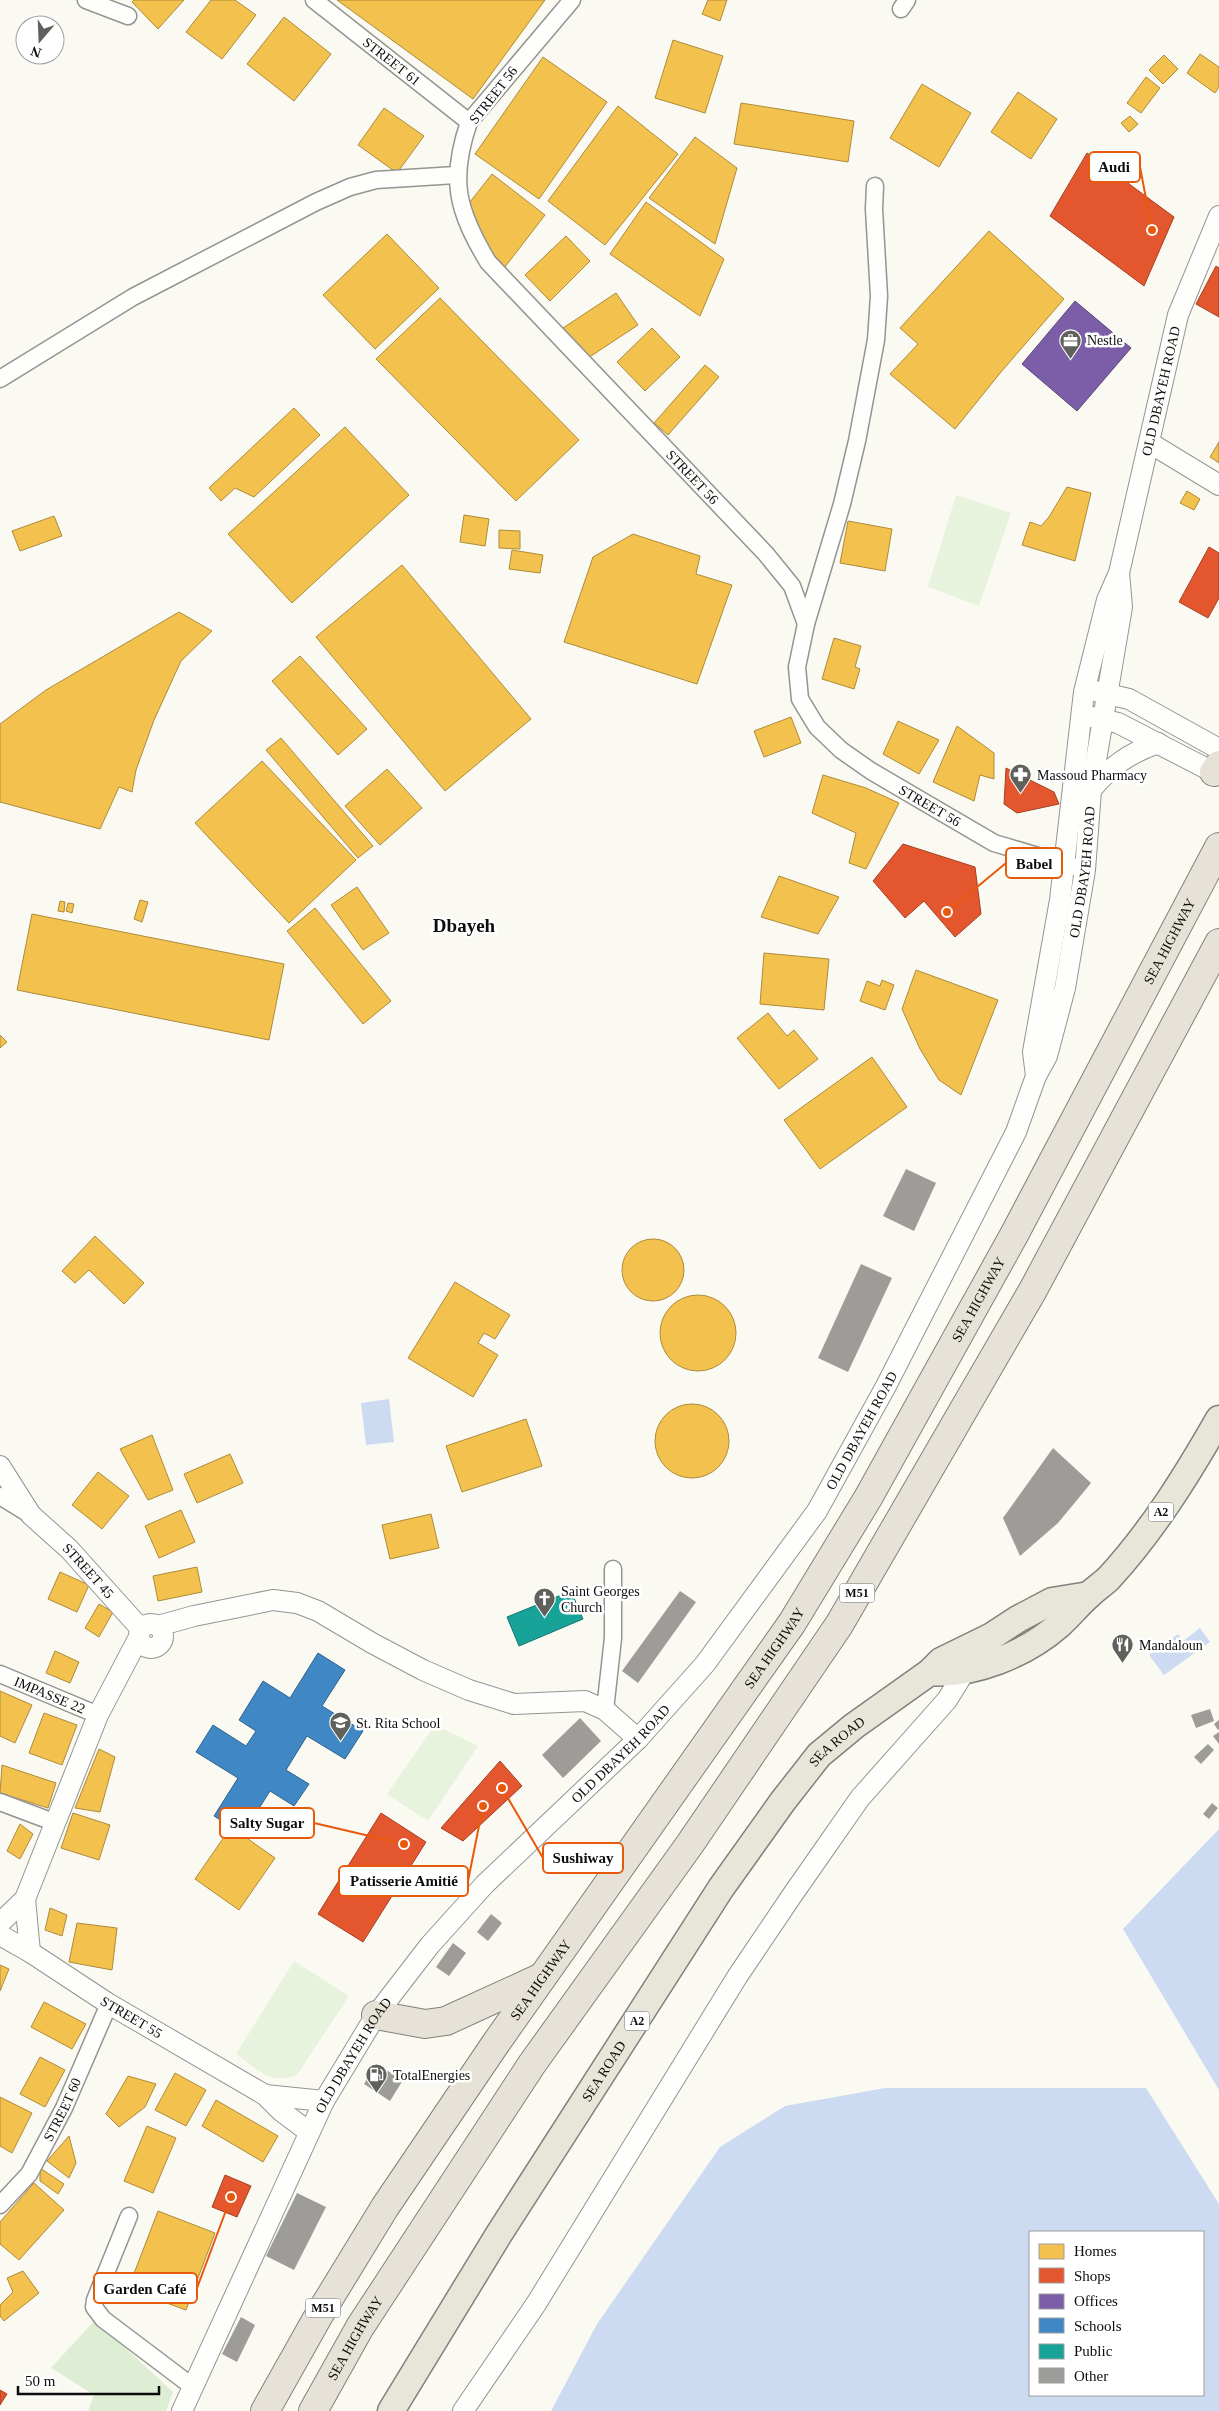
<svg xmlns="http://www.w3.org/2000/svg" width="1219" height="2411" viewBox="0 0 1219 2411" font-family="Georgia,serif">
<rect width="100%" height="100%" fill="#fafaf2"/>
<path fill="#deeed4" d="M95,2320l78,72 -7,19h-78l6,-16 -43,-27z"/>
<path fill="#e8f3dd" d="M956,495l55,18 -32,93 -51,-19z
M435,1725l43,21 -50,75 -41,-27z
M294,1961l55,35 -52,79c-28,10 -38,-5 -61,-21z"/>
<path fill="#ccdbf1" fill-rule="evenodd" d="M389,1399l5,43 -28,3 -5,-42z
M1200,1628l10,14 -46,33 -15,-20 29,-21 5,7z
M1219,1829v261l-96,-161z
M885,2088h261l73,116v207h-668l46,-87 123,-177 65,-41zM1203,2232v163h-173v-163z"/>
<path fill="#f2c14e" stroke="#ad8b3a" d="M134,0h50l-26,29 -26,-27z
M211,0h24l21,15 -34,44 -36,-27z
M337,0h208l-72,99z
M708,0h19l-7,21 -18,-7z
M284,17l47,37 -37,47 -47,-37z
M673,40l50,16 -18,57 -50,-15z
M1200,54l19,13v20l-4,6 -28,-20z
M1164,55l14,14 -15,15 -14,-14z
M543,57l64,45 -68,97 -64,-45z
M1146,77l14,11 -19,25 -14,-10z
M922,84l49,29 -32,54 -49,-29z
M1018,92l39,27 -26,40 -40,-27z
M741,103l113,18 -6,41 -114,-18z
M618,106l60,48 -73,91 -57,-44z
M384,108l40,28 -27,37 -39,-28z
M1130,116l8,8 -9,8 -8,-9z
M695,137l42,31 -22,76 -66,-46z
M492,174l53,41 -40,52 -24,-25 -15,-35z
M646,202l78,57 -24,57 -90,-62z
M989,231l75,68 -63,73 -46,57 -65,-55 28,-30 -18,-16z
M387,234l52,54 -64,61 -52,-54z
M566,236l24,25 -40,40 -25,-26z
M616,293l22,32 -53,35 -22,-32z
M440,298l139,142 -63,61 -140,-142z
M652,328l28,29 -35,34 -28,-29z
M705,365l14,12 -51,58 -14,-12z
M294,408l26,27 -66,62 -19,-9 -14,13 -12,-13z
M345,427l64,68 -117,108 -64,-69z
M1219,442v21l-9,-6z
M1067,487l24,6 -16,68 -53,-16 8,-23 11,4 8,-9z
M1187,491l13,8 -6,11 -14,-7z
M464,515l25,4 -4,27 -25,-4z
M54,516l8,20 -42,15 -8,-20z
M848,521l44,8 -7,42 -45,-8z
M499,530l21,1v18l-21,-1z
M633,534l67,22 -4,18 36,11 -35,99 -133,-42 29,-85z
M512,550l31,5 -3,18 -31,-4z
M402,565l129,154 -86,72 -129,-154z
M179,612l33,19 -31,30 -27,59 -18,50 -4,22 -13,-5 -19,42 -100,-27v-78l46,-34z
M834,638l27,8 -6,21 5,2 -6,20 -32,-10z
M300,656l67,73 -29,26 -66,-74z
M791,717l10,26 -37,14 -10,-26z
M898,721l41,19 -20,34 -36,-20z
M957,726l37,27v26l-14,-4 -6,26 -41,-19z
M281,738l92,108 -15,12 -92,-108z
M262,761l94,99 -67,63 -94,-100z
M387,769l35,39 -42,37 -35,-39z
M823,775l43,13 33,15 -33,66 -17,-6 7,-30 -44,-20z
M779,876l60,21 -21,37 -57,-17z
M357,887l32,46 -26,17 -32,-45z
M140,900l8,2 -6,20 -8,-3z
M60,901l5,1 -1,10 -6,-1z
M68,903l6,1 -2,9 -6,-2z
M315,908l76,93 -28,23 -76,-93z
M32,914l252,50 -15,76 -252,-50z
M764,953l65,6 -5,51 -64,-6z
M916,970l82,30 -37,95 -22,-15 -19,-31 -18,-40z
M882,980l12,5 -9,25 -25,-9 7,-20 13,5z
M768,1013l19,23 7,-6 24,29 -39,30 -42,-51z
M0,1035l7,7 -7,6z
M872,1057l35,50 -87,62 -36,-49z
M95,1236l49,47 -20,21 -35,-34 -14,13 -13,-12z
M622 1270a31 31 0 1 1 62 0a31 31 0 1 1-62 0Z
M455,1282l55,33 -15,24 -11,-6 -6,10 20,12 -25,42 -65,-39z
M660 1333a38 38 0 1 1 76 0a38 38 0 1 1-76 0Z
M655 1441a37 37 0 1 1 74 0a37 37 0 1 1-74 0Z
M526,1419l16,47 -80,26 -16,-46z
M152,1435l21,55 -25,10 -28,-51z
M230,1454l13,29 -46,20 -13,-29z
M98,1472l31,24 -27,33 -30,-24z
M181,1510l14,32 -36,16 -14,-32z
M431,1514l8,34 -49,11 -8,-34z
M197,1567l5,25 -44,9 -5,-25z
M60,1572l29,13 -12,27 -29,-13z
M99,1604l14,8 -14,25 -14,-9z
M55,1651l24,11 -9,21 -24,-10z
M0,1691l32,14 -17,38 -15,-7z
M44,1713l33,12 -15,40 -33,-12z
M99,1749l16,8 -15,55 -25,-4z
M2,1765l54,18 -8,25 -48,-15z
M73,1813l37,12 -11,35 -38,-12z
M20,1824l13,10 -13,25 -13,-8z
M231,1827l44,31 -36,52 -44,-31z
M50,1908l17,7 -5,21 -17,-6z
M77,1923l40,5 -5,42 -43,-8z
M0,1965l9,4 -9,22z
M44,2002l42,22 -14,25 -41,-22z
M40,2057l25,13 -20,37 -25,-13z
M175,2073l31,17 -20,36 -31,-16z
M128,2076l28,8 -11,23 -26,20 -13,-13z
M0,2097l32,16 -20,40 -12,-7z
M216,2100l62,36 -15,26 -61,-36z
M147,2126l29,12 -23,55 -29,-12z
M69,2136l7,27 -7,15 -22,-17z
M40,2168l24,16 -6,10 -18,-13z
M34,2183l30,27 -45,50 -19,-16v-22z
M158,2211l57,22 -29,77 -58,-21z
M23,2271l16,22 -35,28 -4,-5v-11l13,-13 -6,-14z"/>
<path fill="#e4572e" stroke="#a44124" d="M1087,153l87,64 -30,69 -94,-70z
M1216,266l3,2v49l-23,-13z
M1209,547l10,6v45l-11,20 -29,-16z
M1006,768l48,24 5,12 -42,9 -13,-9z
M903,844l72,23 6,47 -26,23 -31,-36 -19,17 -32,-37z
M500,1761l22,25 -59,55 -22,-13z
M381,1813l45,29 -63,100 -45,-28z
M225,2175l26,11 -14,31 -25,-10z
M0,2390l7,4 -7,11z"/>
<path fill="#7b5ea7" stroke="#5a4679" d="M1075,301l56,47 -54,63 -55,-47z"/>
<path fill="#3f88c5" stroke="#30638e" d="M318,1653l27,17 -23,36 41,25 -18,28 -38,-23 -21,34 23,14 -15,22 -24,-15 -27,43 -29,-18 24,-38 -42,-26 17,-27 33,21 10,-15 -17,-11 24,-39 27,17z"/>
<path fill="#17a398" stroke="#14766e" d="M571,1591l12,28 -64,27 -12,-29z"/>
<path fill="#9d9c98" d="M906,1169l30,14 -22,48 -31,-15z
M861,1264l31,14 -44,94 -30,-14z
M1053,1448l38,35 -33,40 -38,33 -17,-38z
M680,1591l16,11 -58,81 -16,-12z
M1210,1709l4,12 -18,7 -5,-13z
M580,1718l21,23 -38,37 -21,-23z
M1219,1720v9l-1,1 -4,-6z
M1219,1732v12l-6,-8z
M1208,1744l6,6 -13,14 -7,-7z
M1212,1803l6,5 -9,11 -6,-5z
M491,1914l11,9 -14,18 -11,-9z
M453,1943l13,10 -17,23 -13,-9z
M376,2064l27,16 -13,21 -26,-17z
M297,2193l29,14 -32,63 -28,-14z
M241,2317l14,8 -18,37 -15,-8z"/>
<g fill="none" stroke-linecap="round" stroke-linejoin="round">
<defs>
<g id="minor">
<path d="M86,0l42,16"/>
<path id="s1" d="M314,0l155,122"/>
<path id="s2" d="M572,0l-103,122c-20,58 -12,88 19,140l278,292 26,32 14,38"/>
<path d="M901,9l6,-9"/>
<path id="s3" d="M875,186l-1,23 5,87 -3,44 -19,101 -15,63 -36,120 -9,43 3,32 17,28 24,23 30,21 123,72 91,27"/>
<path d="M0,379l133,-82 183,-95 34,-15 26,-7 80,-5"/>
<path d="M0,1496l29,18"/>
<path id="s4" d="M0,1674l98,41"/>
<path d="M605,1710l8,-72v-69"/>
<path d="M0,1802l56,21"/>
<path id="s5" d="M0,2205l29,-31 35,-66 45,-104"/>
<path d="M129,2216l-34,84 -1,7 9,12 90,68"/>
</g>
<g id="tertiary">
<path d="M1150,443l69,42"/>
<path d="M1095,691l34,8 90,50"/>
<path d="M1092,717l26,6 101,52"/>
<path d="M1091,790c19,-23 38,-37 67,-47"/>
<path id="s6" d="M1036,1076l-3,-24 27,-152 24,-208 23,-92 12,-27 59,-258 41,-99"/>
<path id="s7" d="M0,1466l31,49 38,34 72,80"/>
<circle cx="151" cy="1636" r="12"/>
<path d="M158,1626l36,-10 79,-16 24,3 21,8 54,32 51,27 46,20 45,14 71,-3 20,9 33,29"/>
<path d="M25,1899l5,53"/>
<path d="M0,1923l25,-24 73,-184 41,-78"/>
<path id="s8" d="M0,1935l30,17 79,52 156,91 16,16 28,21"/>
<path d="M265,2095l59,6"/>
<path id="s9" d="M182,2411l142,-310 52,-86 54,-70 55,-61 153,-145 67,-75 112,-153 69,-125 130,-254 20,-56 11,-20 18,-68 20,-118 6,-80 31,-183 -3,-34"/>
<path d="M463,2411l73,-107 201,-327 56,-83 67,-96 87,-98 18,-29 -1,-12"/>
</g>
<g id="trunk">
<path d="M930,1672c43,4 96,-18 129,-47 10,-9 19,-20 30,-30 6,-6 14,-11 20,-17 44,-48 78,-103 110,-159"/>
<path id="s10" d="M391,2411l108,-177 222,-346 62,-87 36,-46 35,-29 76,-54 11,-11 51,-25 26,-17 34,-18 37,-6"/>
</g>
<g id="motorway">
<path d="M1214,772l5,-7"/>
<path d="M376,2015l49,9 21,-3 94,-43"/>
<path id="s11" d="M265,2411l54,-96 66,-108 111,-164 296,-420 76,-125 146,-263 205,-388"/>
<path id="s12" d="M313,2411l47,-84 172,-263 158,-220 149,-219 194,-335 186,-347"/>
</g>
</defs>
<use href="#minor" stroke="#949490" stroke-width="19"/>
<use href="#tertiary" stroke="#949490" stroke-width="22"/>
<use href="#trunk" stroke="#81817d" stroke-width="29"/>
<use href="#motorway" stroke="#81817d" stroke-width="30"/>
<use href="#minor" stroke="#fefefd" stroke-width="16"/>
<use href="#tertiary" stroke="#fefefd" stroke-width="20"/>
<use href="#trunk" stroke="#e8e6d8" stroke-width="26"/>
<use href="#motorway" stroke="#e7e2d7" stroke-width="28"/>
</g>
<defs>
<symbol id="office-pin" viewBox="-11 -11 22 30"><path d="M0 17L-7.5 6A9.5 9.5 0 1 1 7.5 6Z" fill="#60605d" stroke="#fff"/><path d="M-6-3h4V-5.5h4V-3h4V5H-6ZM-1-4.5V-3h2v-1.5ZM-6 0V1H6V0Z" fill="#fff"/></symbol>
<symbol id="pharmacy-pin" viewBox="-11 -11 22 30"><path d="M0 17L-7.5 6A9.5 9.5 0 1 1 7.5 6Z" fill="#60605d" stroke="#fff"/><path d="M-2-6h4v4h4v4h-4v4h-4v-4h-4v-4h4Z" fill="#fff"/></symbol>
<symbol id="church-pin" viewBox="-11 -11 22 30"><path d="M0 17L-7.5 6A9.5 9.5 0 1 1 7.5 6Z" fill="#60605d" stroke="#fff"/><path d="M-1.2-6h2.4v3.5h3.3v2.4h-3.3V6h-2.4V-.1h-3.3v-2.4h3.3Z" fill="#fff"/></symbol>
<symbol id="restaurant-pin" viewBox="-11 -11 22 30"><path d="M0 17L-7.5 6A9.5 9.5 0 1 1 7.5 6Z" fill="#60605d" stroke="#fff"/><path d="M-5-6h1v4h1v-4h1v4h1v-4h1v5L-1.5 .5V6h-2V.5L-5-1ZM5-6V6H3V1.5H1.5Q1.5-4 5-6Z" fill="#fff"/></symbol>
<symbol id="school-pin" viewBox="-11 -11 22 30"><path d="M0 17L-7.5 6A9.5 9.5 0 1 1 7.5 6Z" fill="#60605d" stroke="#fff"/><path d="M0-5L7-2L0 1L-7-2ZM-4 1L0 2.5L4 1V4Q0 6-4 4Z" fill="#fff"/></symbol>
<symbol id="fuel-pin" viewBox="-11 -11 22 30"><path d="M0 17L-7.5 6A9.5 9.5 0 1 1 7.5 6Z" fill="#60605d" stroke="#fff"/><path d="M-5.5-6h7V0h2V4h1.3V-2.5L3-4.5l.8-.8L6-3V5H2.5V1h-1V6h-7ZM-4.2-4.7v3.2H.2V-4.7Z" fill="#fff"/></symbol>
</defs>
<g fill-rule="evenodd">
<use href="#office-pin" x="1058" y="328" width="25" height="34"/>
<use href="#pharmacy-pin" x="1008" y="762" width="25" height="34"/>
<use href="#church-pin" x="532" y="1586" width="25" height="34"/>
<use href="#restaurant-pin" x="1110" y="1632" width="25" height="34"/>
<use href="#school-pin" x="328" y="1710" width="25" height="34"/>
<use href="#fuel-pin" x="364" y="2062" width="25" height="34"/>
</g>
<g text-anchor="middle" stroke-width="5" stroke-linejoin="round" paint-order="stroke">
<g fill="#fff" stroke="#565656" stroke-width="1">
<rect x="1148.5" y="1502.5" width="25" height="19" rx="4"/>
<rect x="839.5" y="1583.5" width="35" height="19" rx="4"/>
<rect x="624.5" y="2011.5" width="25" height="19" rx="4"/>
<rect x="305.5" y="2298.5" width="35" height="19" rx="4"/>
</g>
<g font-size="12" font-weight="bold" fill="#0d0d0d">
<text x="1161" y="1516">A2</text>
<text x="857" y="1597">M51</text>
<text x="637" y="2025">A2</text>
<text x="323" y="2312">M51</text>
</g>
<g font-size="14" fill="#0d0d0d" stroke="#fff">
<text dy="5" stroke="none"><textPath href="#s1" startOffset="99">STREET 61</textPath></text>
<text transform="translate(493 95) rotate(-52)" y="5">STREET 56</text>
<text dy="5" stroke="none"><textPath href="#s6" startOffset="699">OLD DBAYEH ROAD</textPath></text>
<text dy="5" stroke="none"><textPath href="#s2" startOffset="604">STREET 56</textPath></text>
<text dy="5" stroke="none"><textPath href="#s3" startOffset="694">STREET 56</textPath></text>
<text dy="5" stroke="none"><textPath href="#s9" startOffset="1811">OLD DBAYEH ROAD</textPath></text>
<text dy="5" stroke="none"><textPath href="#s11" startOffset="1728">SEA HIGHWAY</textPath></text>
<text dy="5" stroke="none"><textPath href="#s11" startOffset="1322">SEA HIGHWAY</textPath></text>
<text dy="5" stroke="none"><textPath href="#s9" startOffset="1205">OLD DBAYEH ROAD</textPath></text>
<text dy="5" stroke="none"><textPath href="#s7" startOffset="138">STREET 45</textPath></text>
<text dy="5" stroke="none"><textPath href="#s11" startOffset="918">SEA HIGHWAY</textPath></text>
<text dy="5" stroke="none"><textPath href="#s4" startOffset="54">IMPASSE 22</textPath></text>
<text dy="5" stroke="none"><textPath href="#s10" startOffset="806">SEA ROAD</textPath></text>
<text dy="5" stroke="none"><textPath href="#s9" startOffset="800">OLD DBAYEH ROAD</textPath></text>
<text dy="5" stroke="none"><textPath href="#s11" startOffset="512">SEA HIGHWAY</textPath></text>
<text dy="5" stroke="none"><textPath href="#s8" startOffset="155">STREET 55</textPath></text>
<text dy="5" stroke="none"><textPath href="#s9" startOffset="395">OLD DBAYEH ROAD</textPath></text>
<text dy="5" stroke="none"><textPath href="#s10" startOffset="401">SEA ROAD</textPath></text>
<text dy="5" stroke="none"><textPath href="#s5" startOffset="115">STREET 60</textPath></text>
<text dy="5" stroke="none"><textPath href="#s12" startOffset="84">SEA HIGHWAY</textPath></text>
</g>
<g font-size="14" fill="#0d0d0d" stroke="#fff" text-anchor="start">
<text x="1087" y="345">Nestle</text>
<text x="1037" y="780">Massoud Pharmacy</text>
<text x="561" y="1596">Saint Georges<tspan x="561" dy="16">Church</tspan></text>
<text x="1139" y="1650">Mandaloun</text>
<text x="356" y="1728">St. Rita School</text>
<text x="393" y="2080">TotalEnergies</text>
</g>
<g font-size="19" font-weight="bold" fill="#0d0d0d" stroke="#fff">
<text x="464" y="932">Dbayeh</text>
</g>
</g>
<path fill="none" stroke="#e8590c" stroke-width="2" d="M1152 230L1140 167M947 912L1006 863M404 1844L314 1823M502 1788L543 1858M483 1806L468 1881M231 2197L197 2288"/>
<g fill="#e8590c" stroke="#fff" stroke-width="2">
<circle cx="1152" cy="230" r="5"/>
<circle cx="947" cy="912" r="5"/>
<circle cx="404" cy="1844" r="5"/>
<circle cx="502" cy="1788" r="5"/>
<circle cx="483" cy="1806" r="5"/>
<circle cx="231" cy="2197" r="5"/>
</g>
<g fill="#fff" stroke="#e8590c" stroke-width="2">
<rect x="1089" y="152" width="51" height="30" rx="5"/>
<rect x="1006" y="848" width="56" height="30" rx="5"/>
<rect x="220" y="1808" width="94" height="30" rx="5"/>
<rect x="543" y="1843" width="80" height="30" rx="5"/>
<rect x="339" y="1866" width="129" height="30" rx="5"/>
<rect x="94" y="2273" width="103" height="30" rx="5"/>
</g>
<g font-size="15" text-anchor="middle" font-weight="bold" fill="#0d0d0d">
<text x="1114" y="172">Audi</text>
<text x="1034" y="869">Babel</text>
<text x="267" y="1828">Salty Sugar</text>
<text x="583" y="1863">Sushiway</text>
<text x="404" y="1886">Patisserie Amitié</text>
<text x="145" y="2294">Garden Café</text>
</g>
<rect x="1029" y="2231" width="175" height="165" fill="#ffffff" stroke="#9e9e9e"/>
<rect x="1039" y="2244" width="25" height="15" fill="#f2c14e" stroke="#9e9e9e"/>
<text x="1074" y="2256" font-size="15" fill="#0d0d0d">Homes</text>
<rect x="1039" y="2268" width="25" height="15" fill="#e4572e" stroke="#9e9e9e"/>
<text x="1074" y="2281" font-size="15" fill="#0d0d0d">Shops</text>
<rect x="1039" y="2294" width="25" height="15" fill="#7b5ea7" stroke="#9e9e9e"/>
<text x="1074" y="2306" font-size="15" fill="#0d0d0d">Offices</text>
<rect x="1039" y="2318" width="25" height="15" fill="#3f88c5" stroke="#9e9e9e"/>
<text x="1074" y="2331" font-size="15" fill="#0d0d0d">Schools</text>
<rect x="1039" y="2344" width="25" height="15" fill="#17a398" stroke="#9e9e9e"/>
<text x="1074" y="2356" font-size="15" fill="#0d0d0d">Public</text>
<rect x="1039" y="2368" width="25" height="15" fill="#9d9c98" stroke="#9e9e9e"/>
<text x="1074" y="2381" font-size="15" fill="#0d0d0d">Other</text>
<g transform="translate(40 40) rotate(199)"><circle r="24" fill="#ffffff" stroke="#9e9e9e"/>
<path d="M0-4L9 19L0 12L-9 19Z" fill="#60605d"/>
<text y="-8" font-size="14" font-weight="bold" text-anchor="middle" fill="#0d0d0d">N</text>
</g>
<path d="M18 2386v8h141v-8" fill="none" stroke="#0d0d0d" stroke-width="2.5"/>
<text x="25" y="2386" font-size="15" fill="#0d0d0d" stroke="#ffffff" stroke-width="4" paint-order="stroke">50 m</text>
</svg>
